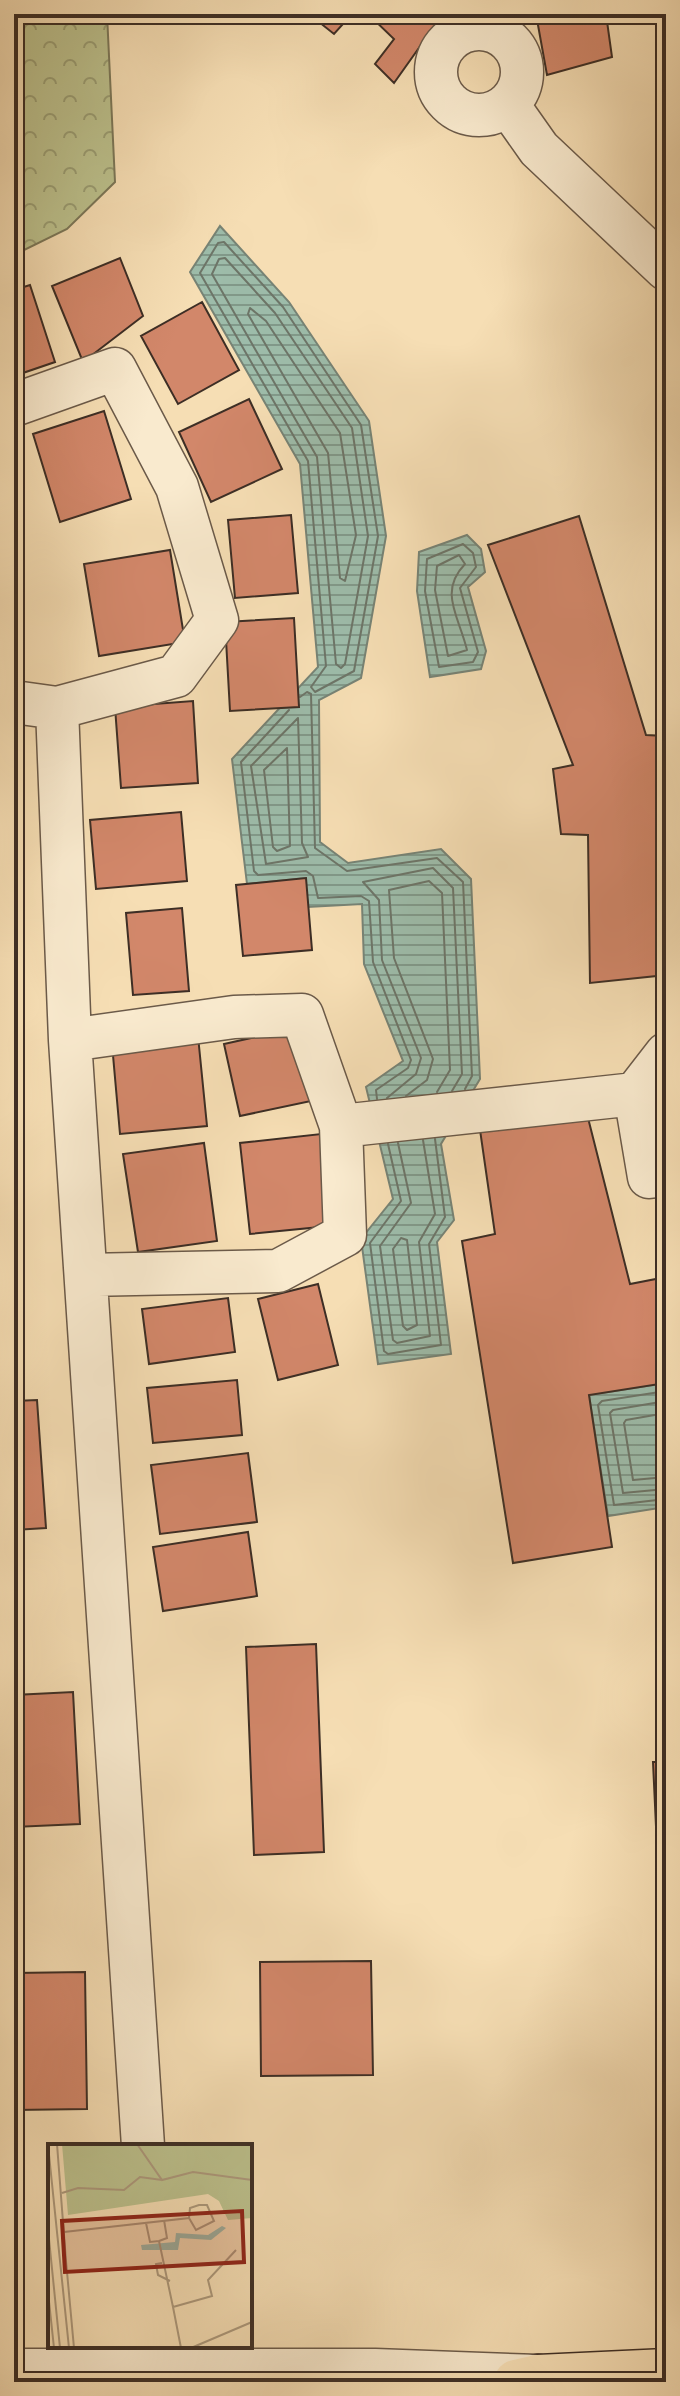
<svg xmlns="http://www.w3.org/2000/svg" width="680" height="2396" viewBox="0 0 680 2396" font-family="Alegreya,serif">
<defs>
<pattern id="forest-crowns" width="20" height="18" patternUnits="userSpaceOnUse" patternTransform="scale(2)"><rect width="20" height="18" fill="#bcc18d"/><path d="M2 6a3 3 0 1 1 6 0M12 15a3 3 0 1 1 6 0" fill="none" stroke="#9a9d73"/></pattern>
<pattern id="water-rules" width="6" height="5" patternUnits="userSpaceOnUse" patternTransform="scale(2)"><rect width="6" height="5" fill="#9dbcaa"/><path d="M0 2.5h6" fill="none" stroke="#81998a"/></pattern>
</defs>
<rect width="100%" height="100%" fill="#f6deb4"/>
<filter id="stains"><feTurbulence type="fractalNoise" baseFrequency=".0025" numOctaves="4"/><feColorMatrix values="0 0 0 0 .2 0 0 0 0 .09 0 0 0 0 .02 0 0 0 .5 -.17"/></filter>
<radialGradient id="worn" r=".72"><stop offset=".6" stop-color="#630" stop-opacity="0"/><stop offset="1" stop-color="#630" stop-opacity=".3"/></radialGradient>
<path fill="url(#forest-crowns)" stroke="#7c7859" stroke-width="2" d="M14,14h93l8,168 -48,47 -53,26z"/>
<path fill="url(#water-rules)" stroke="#778375" stroke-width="2" d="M220,226l69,76 80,119 17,115 -25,142 -42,22 1,142 28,21 93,-14 30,30 9,200 -39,65 13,76 -17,22 14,112 -73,10 -17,-125 32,-40 -27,-112 37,-26 -39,-97 -2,-60 -54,3 -3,-29 -58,6 -15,-125 86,-92 -18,-203 -110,-192z
M467,535l14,14 4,23 -17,15 18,64 -5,18 -51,8 -13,-86 2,-39z
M666,1383v124l-58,9 -19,-121z"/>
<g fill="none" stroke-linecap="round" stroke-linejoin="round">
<path stroke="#6d7568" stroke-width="2" d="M224,242l59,65 78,118 17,111 -24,135 -39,21 -4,-5 15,-21 -18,-205 -108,-188 18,-30z
M225,258l50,55 77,115 16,108 -23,128 -4,4 -5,-4 -19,-207 -105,-183 7,-15z
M250,308l16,13 74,112 16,102 -11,46 -5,-3 -12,-125 -80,-139z
M463,544l10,9 3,14 -16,21 18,64 -5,10 -34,5 -14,-76 2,-32z
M459,555l6,9c-27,28 -6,52 2,86l-19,6 -13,-66 2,-24z
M300,697l7,-5 4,2 4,154 32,23 90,-13 26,24 9,194 -7,13
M289,710l-48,52 13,109 4,4 48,-4 7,5 5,22 43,-2 8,5 4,61 38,98 -3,8 -32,22 1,9
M298,718l4,125 6,14 -42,7 -15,-98z
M287,748l3,98 -13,5 -4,-4 -9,-77z
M406,1096l21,-16 6,-21 -39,-101 -5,-68 40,-9 13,12 8,177 -13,22
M387,1098l29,-24 5,-16 -39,-98 -3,-60 -16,-18 70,-14 20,20 9,186 -10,17
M398,1143l13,60 -31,43 13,94 4,3 33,-7 -11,-94 16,-28 -12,-74
M388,1144l13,57 -31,42 14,108 4,3 53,-9 -12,-101 16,-27 -10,-78
M401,1238l6,2 10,85 -10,5 -4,-4 -10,-77z
M666,1391l-64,10 -4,4 16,100 52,-6
M666,1401l-53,9 -3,3 13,80 43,-4
M666,1413l-40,7 -2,3 9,57 33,-3"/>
</g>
<path fill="#d2876a" stroke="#3d2e25" stroke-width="2" d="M309,14h43l-18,20z
M368,14h75l-49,69 -19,-19 19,-25z
M494,14h31l-28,8z
M536,14h70l6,43 -65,18z
M120,258l23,58 -60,46 -31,-76z
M30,285l25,77 -41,14v-86z
M202,302l37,68 -61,34 -37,-68z
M249,399l33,70 -71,33 -32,-70z
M104,411l27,88 -71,23 -27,-88z
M291,515l7,78 -63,5 -7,-78z
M579,516l67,219 20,1v239l-76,8 -2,-148 -27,-1 -8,-65 20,-4 -85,-220z
M170,550l15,92 -86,14 -15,-92z
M294,618l5,89 -69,4 -5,-89z
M193,701l5,82 -77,5 -6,-81z
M181,812l6,69 -91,8 -6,-69z
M306,878l6,72 -69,6 -7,-71z
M182,908l7,83 -56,4 -7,-82z
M296,1028l15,73 -71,15 -16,-72z
M198,1036l9,90 -87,8 -8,-90z
M585,1106l45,178 36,-7v106l-77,12 23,152 -99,16 -51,-322 33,-7 -17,-118z
M321,1134l9,92 -80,8 -10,-91z
M204,1143l13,98 -79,11 -15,-98z
M318,1284l20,81 -60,15 -20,-81z
M228,1298l7,54 -86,12 -7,-55z
M237,1380l5,55 -89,8 -6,-55z
M37,1400l9,128 -32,2v-129z
M248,1453l9,69 -97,12 -9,-69z
M248,1532l9,64 -94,15 -10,-64z
M316,1644l8,208 -70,3 -8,-208z
M73,1692l7,132 -66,3v-132z
M653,1762h13v214l-3,1z
M371,1961l2,114 -112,1 -1,-114z
M85,1972l2,137 -73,1v-137z"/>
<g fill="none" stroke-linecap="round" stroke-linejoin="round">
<defs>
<path id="minor" d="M436 72a43 43 0 1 1 86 0a43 43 0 1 1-86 0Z
M508,105l31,44 127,120
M14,405l101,-36 62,118 40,133 -41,56 -119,32 -43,-6
M57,708l13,332 73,1106
M70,1040l164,-23 68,-2 39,111 4,109 -67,36 -192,4
M635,1094l14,83 17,-2
M341,1126l294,-32 31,-40"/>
<path id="tertiary" d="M14,2371h361l163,6"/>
<path id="primary" d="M538,2377l128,-6"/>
<path id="motorway" d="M516,2382l22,-5"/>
</defs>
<use href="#minor" stroke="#6b5a49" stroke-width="45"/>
<use href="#tertiary" stroke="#6b5a49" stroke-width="47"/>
<use href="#primary" stroke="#3d2e25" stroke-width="47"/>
<use href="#motorway" stroke="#3d2e25" stroke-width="47"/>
<use href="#minor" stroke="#f9eace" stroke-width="42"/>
<use href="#tertiary" stroke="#f9eace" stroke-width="44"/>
<use href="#primary" stroke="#f6deb4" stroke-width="44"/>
<use href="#motorway" stroke="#f6deb4" stroke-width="44"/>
</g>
<g transform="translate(48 2144)">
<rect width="204" height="204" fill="#f6deb4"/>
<path d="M14,0h190v74l-24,2 -9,-19 -11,-7 -140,21z" fill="#bcc18d"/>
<path d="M174,82l4,2 -15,12 -31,-2 -2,12h-36l-1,-5 34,-3 1,-9 32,2z" fill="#9dbcaa"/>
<path fill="none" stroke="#ac987b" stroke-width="2" d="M9,0l9,117M89,0l25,36 31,-8 59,8M0,1l21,203M14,49l16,-5 46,2 16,-13 22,3M98,79l4,19 9,-1M0,85l12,119M16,88l125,-14 1,-10 9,-3h8l7,16 -18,9 -7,-12M111,97l14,66M111,97l8,-3 -3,-18M18,117l8,87M114,119l-6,1 2,11 12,6M0,148l6,56M133,204l-8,-41 39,-11 -4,-16 28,-30M143,204l61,-26"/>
<path fill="#8f2418" fill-opacity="0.15" stroke="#8f2418" stroke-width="4" d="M194,67l2,51 -179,10 -3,-51z"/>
<rect width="204" height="204" fill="none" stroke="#3d2e25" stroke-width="4"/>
</g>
<rect width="680" height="2396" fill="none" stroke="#f6deb4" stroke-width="48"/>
<rect x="16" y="16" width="648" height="2364" fill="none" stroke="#3d2e25" stroke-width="4"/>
<rect x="24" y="24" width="632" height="2348" fill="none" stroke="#3d2e25" stroke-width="2"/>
<rect width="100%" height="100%" filter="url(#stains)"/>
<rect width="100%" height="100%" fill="url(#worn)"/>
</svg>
